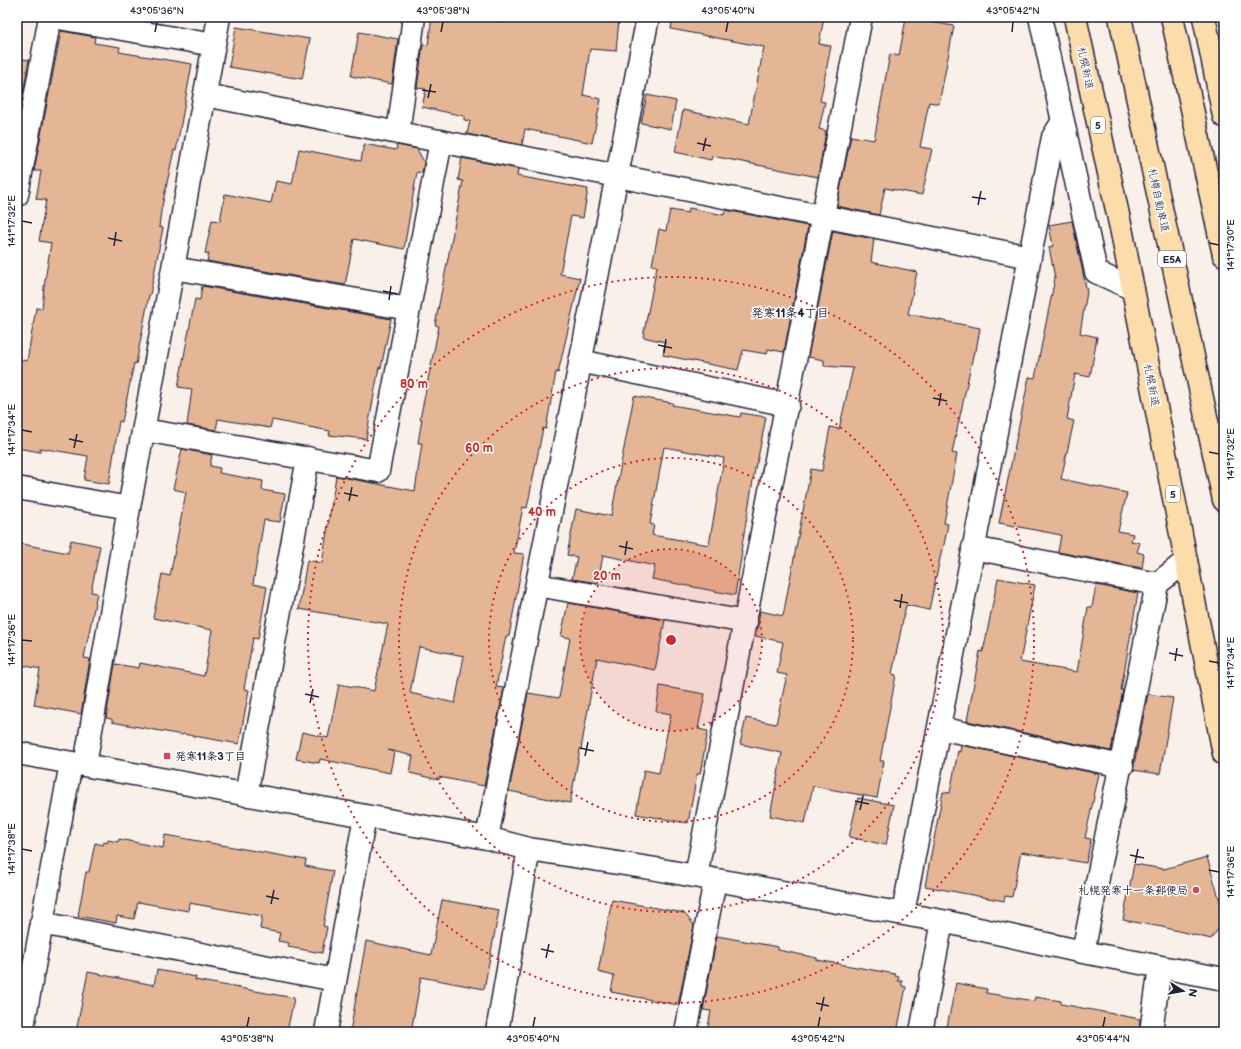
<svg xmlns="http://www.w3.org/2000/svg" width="1241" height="1049" viewBox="0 0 1241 1049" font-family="'Balsamiq Sans','Klee One',sans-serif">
<rect width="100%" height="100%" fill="#faf0ea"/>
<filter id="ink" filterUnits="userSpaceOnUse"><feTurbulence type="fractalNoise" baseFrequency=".025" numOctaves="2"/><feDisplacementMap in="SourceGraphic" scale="8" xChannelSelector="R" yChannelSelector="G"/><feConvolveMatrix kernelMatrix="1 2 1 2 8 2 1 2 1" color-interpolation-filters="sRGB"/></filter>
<g filter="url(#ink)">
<path fill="#e5b696" stroke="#22223b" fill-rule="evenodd" d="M432,17h39l31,5 1,-5h88l28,3 -3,31 -26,-2 -7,46 18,4 -9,44 -67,-14 -3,16 -55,-11 3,-13 -6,-1v-4l-42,-9 4,-18 -9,-1 6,-44 5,1z
M673,17h151l-5,27 12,2 -11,55 5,1 -6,27 7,2 -8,46 -106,-21 -1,4 -36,-8 8,-42 66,14 15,-77 -93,-18z
M906,18l48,8 -15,78 -10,-2 -9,45 12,2 -10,46 -37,-7 -6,27 -42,-9 14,-70 23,4 16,-86 9,2z
M236,27l74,12 -8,40 -73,-12z
M61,31l34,6 -1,6 26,4 -1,5 73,12 -16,87 -2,-1 -13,61 -2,16 4,1 -13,67h-1l-13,69 -2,-1 -12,59 -3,-1 -10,63 -25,-4 4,-24 -48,-8v4l-23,-4v-89l10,2 9,-53 6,1 2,-22 7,-44 -12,-2 7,-41 -10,-1 5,-28h-7z
M359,32l39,7 -6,45 -41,-8z
M17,58l12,2 -12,66z
M647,95l29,6 -5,28 -30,-6z
M364,144l32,6 1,-5 20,4 7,13 -2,11 -5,-1 -13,77 -50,-10 -9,46 -138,-24 2,-7 -4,-1 7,-33 8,1 5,-27 46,9 5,-22 16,3 7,-35 62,12z
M462,158l56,11 -1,7 71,13 -5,29 -12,-2 -11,58 20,4 -22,95 -2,-1 -10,57 -3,-1 -16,80 -4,-1 -9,46 10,1 -15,82h-3l-10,51 8,1 -20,98 -45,-9v3l-29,-7 3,-17 -25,-6 6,2 -4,21 -70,-14 -1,4 -23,-4 6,-27 26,6 11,-54 35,7 14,-67 -89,-15 8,-49 15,3 14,-87 79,15 7,-48h-4l4,-24h-2l19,-93 -4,-1 28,-144 -5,-1zM419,647l45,9 -9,47 -45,-10z
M689,208l35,7 1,-5 83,16 -24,126 -16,-3 -1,5 -24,-4 -5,20 -75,-15 2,-13 -22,-5 14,-71 -5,-1 7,-36 7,2 4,-21 18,3z
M1072,221l15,71 -7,41 17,4 -7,40 -15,-3 -8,45 7,2 -13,58 66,14 -9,38 15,3 -2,7 9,2 -3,9 7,2 -2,14 -84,-16 3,-17 -62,-12 30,-146 6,1 20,-100 -6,-31 4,-1 -4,-21z
M833,231l41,8 -3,23 46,10 -9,42 72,14 -4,23h-2l-22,102 5,1 -13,69 4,1 -5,26 -1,-1 -13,61 -23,-5 -14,69 4,1 -16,86h4l-7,37 -64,-12 -8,37 -35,-7 12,-63 -42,-9 6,-26 30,6 11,-49 -10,-2 6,-31 -28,-6 3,-11 2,-14 23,5 28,-147 11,2 8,-44 9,2 14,-61 -29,-2v-6l-16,-3z
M202,286l189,33 -10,49 -2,-1 -13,72 -37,-4 1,-4 -58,-11 -2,8 -52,-9 -2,11 -29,-5 5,-36 -14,-2 17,-88 5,1z
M634,396l39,7 -1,2 68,12 1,-4 25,4 -9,46h-1l-15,88 1,1 -7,43 -83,-16 3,-13 -52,-11 -5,28 -26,-4 5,-22 -10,-2 9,-46 35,7zM664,447l60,11 -15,87 -57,-10 2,-10 -4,-1z
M182,449l30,6 -2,11 10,2 -1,5 44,8 -1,9 23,4 -5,28 -16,-2 -11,64 14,3 -9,52 -5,-1 -9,51 5,1 -10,54 -56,-10 -1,1 -70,-13v-3l-6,-1 9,-54 24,4 1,-5 64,13 8,-46 -59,-12 9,-44 8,2 16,-84 -13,-3z
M71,540l29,6 -9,46 6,1 -13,65 6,1 -9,55 -47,-9 6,-36 -23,-5v-121l51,10z
M998,578l37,7 -15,77 57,10 11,-65h4l4,-22 42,8 -17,97h2l-12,61 -144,-30 13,-70 3,1z
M568,603l97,17 -10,50 -58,-12 -16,91h-1l-10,54 -61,-12 19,-98 31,5 11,-60 -9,-2z
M660,686l45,8 -7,35 10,2 -8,43h-3l-9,49 -52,-9 8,-44 15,3 12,-59 -15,-3z
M1148,694l25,4 -13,76 -27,-4z
M961,745l138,29 -14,64 6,1 -5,24 -65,-11 -9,45 -7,-1 -1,5 -79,-15 18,-94 7,1 8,-42 2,1z
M858,798l36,7 -8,40 -37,-8z
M165,835l141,25 -1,6 28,5 -10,55 4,1 -5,26 -34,-6 1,-4 -11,-2 2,-8 -20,-4 2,-13 -73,-13 -1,8 -50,-9 -4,17 -17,-3 -1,7 -38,-7 8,-44h3l6,-29 8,2 1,-3 3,1 1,-3 10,2 1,-3 44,9z
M1207,857l17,58v6l-13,18 -49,-12 -39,-7 11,-56 30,5z
M442,900l57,10 -15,79 -63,-12 -10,55h-61l16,-91 65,14z
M612,900l72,13 10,12 -16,80 -67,-13 3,-16 -16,-4z
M717,936l61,11v3l39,8v2l78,14v2l4,1 -1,4h4v5l4,1 -9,45h-190l4,-21 -8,-1z
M157,970l39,7 -1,3 99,18 -7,34h-211l12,-60 66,13z
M956,983l31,6 -1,4 48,8 1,-4 26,4v3l79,15 -1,13h-193z"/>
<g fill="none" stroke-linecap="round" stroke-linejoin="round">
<defs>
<path id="minor" d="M53,17l161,28
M1040,17l56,255 37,17
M205,95l825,162
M398,133l16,-116
M17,195l33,-178
M173,268l236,41
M580,361l208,44
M144,430l234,41 63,-330
M17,488l112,20
M973,548l184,36
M537,585l209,37
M939,728l183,38
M17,753l470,85 42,11 127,20 286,52 141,31 141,27
M85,765l44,-257 90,-491
M246,795l62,-337
M487,838l161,-821
M696,876l165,-859
M903,913l150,-776 10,-16
M41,923l294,57
M1083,952l74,-368 29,-23
M22,1032l49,-269
M326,1032l39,-216
M497,1032l32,-183
M686,1032l29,-152
M921,1032l21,-111
M1151,1032l9,-65"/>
<path id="highway" d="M1075,17l47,216 102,521
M1120,17l104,483
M1172,17l52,238
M1204,17l20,99"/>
</defs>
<use href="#minor" stroke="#22223b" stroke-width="25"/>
<use href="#highway" stroke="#22223b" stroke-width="25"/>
<use href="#minor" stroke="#fff" stroke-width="22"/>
<use href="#highway" stroke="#fddcac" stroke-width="22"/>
</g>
</g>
<path fill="none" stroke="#22223b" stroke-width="1.5" d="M155,32l2,-10M441,32l2,-10M726,32l2,-10M1012,32l1,-10M422,90l14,2M428,98l3,-14M697,143l14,3M703,151l3,-13M972,197l14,2M978,205l3,-14M22,221l10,2M108,238l14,3M1209,243l10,2M114,246l2,-14M383,291l14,3M389,300l2,-14M658,345l14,3M664,353l2,-14M933,398l14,3M939,406l2,-13M22,430l10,2M69,439l14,3M74,448l3,-14M1209,452l10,2M344,493l14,3M349,501l3,-14M619,546l14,3M625,555l2,-14M894,600l14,3M900,608l2,-14M22,640l10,1M1169,653l14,3M1175,661l2,-13M1209,661l10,2M305,694l14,3M310,703l3,-14M580,748l14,3M585,756l3,-14M855,801l14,3M860,810l3,-14M22,849l10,2M1130,855l14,3M1135,863l3,-14M1209,870l10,2M266,896l13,3M271,904l3,-14M541,949l13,3M546,958l3,-14M816,1003l13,3M821,1011l3,-14M247,1027l2,-10M533,1027l2,-10M818,1027l2,-10M1103,1027l2,-10"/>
<circle cx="671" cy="640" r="91" fill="#d62828" fill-opacity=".12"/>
<g fill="none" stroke="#d62828" stroke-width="2" stroke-dasharray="2 4">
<circle cx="671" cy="640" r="91"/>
<circle cx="671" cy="640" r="182"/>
<circle cx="671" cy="640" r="272"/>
<circle cx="671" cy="640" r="363"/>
</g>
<g fill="#d1495b" stroke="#fff" stroke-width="1.5">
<rect x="163" y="752" width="8" height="8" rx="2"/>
<circle cx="1196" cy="890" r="4"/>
</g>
<g text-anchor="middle" stroke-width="3" stroke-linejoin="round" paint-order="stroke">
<g fill="#fff" stroke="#646476" stroke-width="1">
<rect x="1091" y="117" width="14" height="16" rx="3"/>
<rect x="1158" y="251" width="28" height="16" rx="3"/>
<rect x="1166" y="486" width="14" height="16" rx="3"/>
</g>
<g font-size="10" font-weight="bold" fill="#22223b">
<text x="1098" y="129">5</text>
<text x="1172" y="263">E5A</text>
<text x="1173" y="498">5</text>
</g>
<g font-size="11" fill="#22223b" stroke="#fff">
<text transform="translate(1086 68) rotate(78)" y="4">札幌新道</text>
<text transform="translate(1159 200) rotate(78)" y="4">札樽自動車道</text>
<text transform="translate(1152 385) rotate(79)" y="4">札幌新道</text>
</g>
<g font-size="11" font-weight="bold" fill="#22223b" stroke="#fff" text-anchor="start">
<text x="175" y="760">発寒11条3丁目</text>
<text x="1188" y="894" text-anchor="end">札幌発寒十一条郵便局</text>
</g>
<g font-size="12" font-weight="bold" fill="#22223b" stroke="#fff">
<text x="790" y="317">発寒11条4丁目</text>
</g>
</g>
<circle cx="671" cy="640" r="6" fill="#d62828" stroke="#fff" stroke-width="2"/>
<g font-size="12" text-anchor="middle" font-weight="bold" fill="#d62828" stroke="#fff" stroke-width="3" stroke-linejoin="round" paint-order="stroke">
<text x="414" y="388">80 m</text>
<text x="479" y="452">60 m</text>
<text x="542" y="516">40 m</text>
<text x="607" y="580">20 m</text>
</g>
<rect width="1241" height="1049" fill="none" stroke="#fff" stroke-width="44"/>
<g transform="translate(1183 991) rotate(101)" stroke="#ffffff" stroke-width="3" paint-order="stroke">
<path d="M0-3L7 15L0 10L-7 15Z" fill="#22223b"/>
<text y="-6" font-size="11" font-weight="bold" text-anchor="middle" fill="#22223b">N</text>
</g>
<rect x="22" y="22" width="1197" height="1005" fill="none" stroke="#22223b" stroke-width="1.5"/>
<g font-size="10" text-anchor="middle" fill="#22223b">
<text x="157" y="14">43°05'36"N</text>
<text x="443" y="14">43°05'38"N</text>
<text x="728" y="14">43°05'40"N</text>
<text x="1013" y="14">43°05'42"N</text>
<text transform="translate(11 221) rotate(-90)" y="4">141°17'32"E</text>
<text transform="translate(1230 245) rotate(-90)" y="4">141°17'30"E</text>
<text transform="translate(11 430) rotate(-90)" y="4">141°17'34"E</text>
<text transform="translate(1230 454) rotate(-90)" y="4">141°17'32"E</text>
<text transform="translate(11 640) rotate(-90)" y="4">141°17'36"E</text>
<text transform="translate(1230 663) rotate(-90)" y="4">141°17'34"E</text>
<text transform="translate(11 849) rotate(-90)" y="4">141°17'38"E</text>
<text transform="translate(1230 872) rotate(-90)" y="4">141°17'36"E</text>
<text x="247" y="1042">43°05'38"N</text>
<text x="533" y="1042">43°05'40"N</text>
<text x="818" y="1042">43°05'42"N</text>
<text x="1103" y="1042">43°05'44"N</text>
</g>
</svg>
